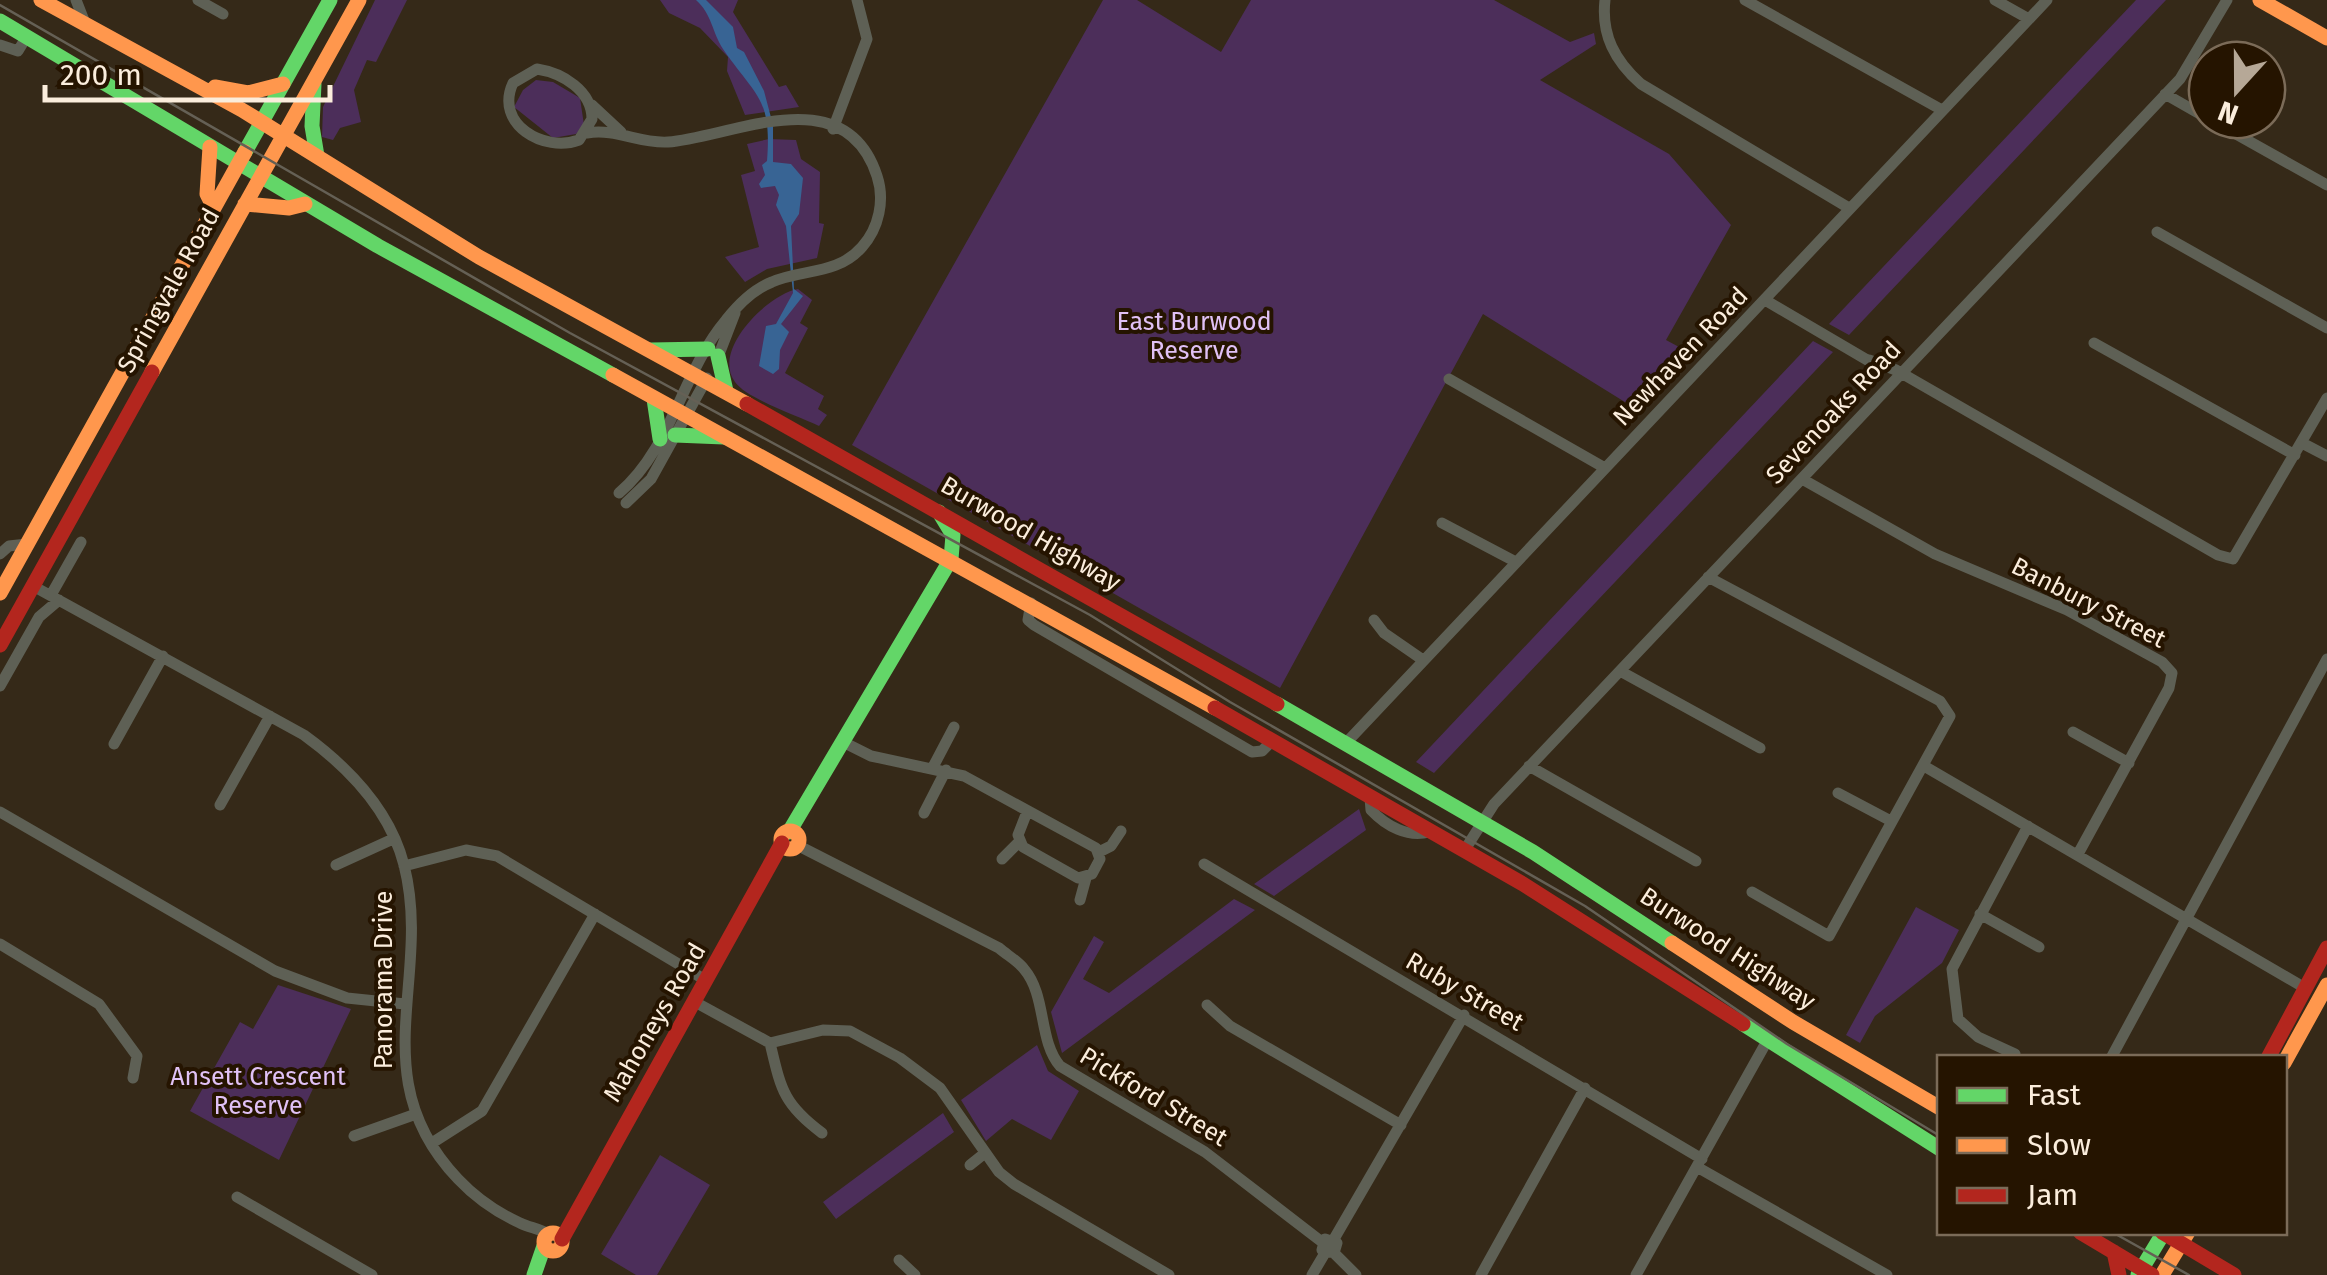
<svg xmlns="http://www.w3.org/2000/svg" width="2327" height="1275" viewBox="0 0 2327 1275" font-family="'Fira Sans',sans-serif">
<rect width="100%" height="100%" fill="#352918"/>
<path fill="#4c2e5a" d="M375,0h32l-31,62 -9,-2 -13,30 7,32 -21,6 -7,12 -11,-3 1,-30z
M660,0h78l-5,12 46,75 7,-2 13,22 -54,8 -18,-44 1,-14 -28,-29 -31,-15z
M1103,0h34l84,52 30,-52h243l76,42 24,-9 2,11 -56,36 129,74 62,71 -65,115 28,15 -53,57 -158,-98 -203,374 -428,-243z
M2136,0h30l-317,335 -20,-11z
M536,80l17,2 27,16 4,27 -8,9 -23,4 -39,-31 9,-17z
M769,139l27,1 5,19 19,13 -1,51 5,1 -7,34 -50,11 -22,13 -20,-25 34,-10 -18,-72 14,-4 -8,-27z
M798,289l14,11 -12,23 8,5 -23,45 39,23 -6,13 9,6 -8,11c-20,-10 -72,-27 -84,-44 -24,-32 33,-88 63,-93z
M1813,341l20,11 -399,421 -18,-11z
M1359,809l7,21 -92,66 -20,-12z
M1234,899l21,11 -193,143 -11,-41 43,-76 10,6 -21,37 26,14z
M1916,907l43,23 -17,33 -67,53 -15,27 -14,-8z
M278,985l73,24 -72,151 -89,-49 50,-89 13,7z
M1037,1045l11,26 31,20 -28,49 -39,-21 -26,22 -25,-41z
M943,1113l11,19 -118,87 -13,-17z
M660,1155l50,30 -53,90h-21l-35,-21z"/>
<path fill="#386494" d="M696,0h10l27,27 4,21 7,4 20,39 9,34v37l18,2 12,14 -4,36 -8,12 3,63 9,7 -22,28 8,8 -9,18 -1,19 -6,5 -14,-8 7,-40 10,-2 17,-31 -7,-67 -10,-21 3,-10 -4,-9 -14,2 -2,-4 6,-9 -3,-10 5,-4c5,-64 -11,-64 -44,-112 -11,-17 -11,-35 -27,-49z"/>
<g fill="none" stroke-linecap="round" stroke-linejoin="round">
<path stroke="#5e6055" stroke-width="11" d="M76,0l9,23
M198,0l25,14
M1605,0c-4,35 10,61 36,84l208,124
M1745,0l197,110
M1995,0l34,19
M0,45l18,6 9,-15
M537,69c26,4 55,22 55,50l-13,21c-35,13 -85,-16 -66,-57z
M2165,94l42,24
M592,105l29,27
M2211,120l116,65
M833,129l34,-90 -10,-39
M587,133c29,-5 53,11 81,9 64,-5 177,-65 209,34 8,24 2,52 -15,71 -24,28 -60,22 -90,35 -18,7 -35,24 -46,38 -44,52 -54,128 -107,173
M2157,232l170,96
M1765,300l109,64
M2094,343l201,112
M718,357l17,-44
M1869,360l27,10 322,185 15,4 94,-161
M1449,379l156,89
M2302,443l25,13
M1802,479l133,75 132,56 95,52 10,11 -3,15 -91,166
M626,503l25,-24 56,-101
M1442,523l74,39
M0,554l9,-8 18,-2
M1708,577l232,124 10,15 -121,220 -77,-44
M33,586l271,149c44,32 86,75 100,130 29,113 -43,212 54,314 17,18 40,34 62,44 10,5 19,5 28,11
M51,595l30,-53
M1031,603l-3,17 6,5 218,127 10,-1 10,-10
M1374,620l10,13 39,27
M1620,671l140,77
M0,686l39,-69 20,-17
M2073,732l56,31
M843,742l28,14 93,20 132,72 4,11 -8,15 -14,4 -55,-31 -5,-12 9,-23
M1346,743l701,-743
M114,744l49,-88
M1529,766l167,95
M1924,766l381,222
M933,767l21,-40
M1838,793l53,28
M1370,798l1,12c15,16 37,28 58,22
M220,805l50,-89
M0,812l275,159 72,27 58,6
M924,813l22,-43
M797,845l202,103c8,7 19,13 25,21 23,27 14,71 36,97l145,86 117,90
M1464,851l30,-47 686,-725 47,-79
M1099,852l12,-6 10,-15
M1002,859l17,-17
M1204,864l498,295
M336,865l57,-26
M404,866l62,-16 31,6 210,125
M1080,900l6,-22
M1980,914l59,33
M0,944l99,60 38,52 -4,22
M695,1002l75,41 53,-13 27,1 50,27 40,30 59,84 15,12 155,91
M1207,1005l23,21 171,99
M770,1043c11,46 13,61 52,90
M2015,1054l-37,-17 -20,-18 -6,-50 76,-143
M2111,1058l216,-399
M354,1136l62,-22
M432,1143l50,-32 113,-197
M970,1165l15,-12
M1697,1167l190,108
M237,1197l135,78
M1334,1239l130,-224
M1334,1253l3,-10 -12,-4 -3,11 12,3 22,22
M899,1260l16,15
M1312,1275l13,-22
M1481,1275l104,-187
M1636,1275l131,-234"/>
<path stroke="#63d668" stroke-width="15" d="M0,21l378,225 235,129
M314,84l-2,42 5,30
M245,152l85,-152
M651,350l57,-1
M718,356l8,35
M654,399l6,40
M675,435l49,2
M1277,704l256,148 139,91
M789,832l162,-273 2,-24 -14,-23
M1743,1024l197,125
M534,1275l10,-29
M2138,1275l26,-43"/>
<path stroke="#ff974d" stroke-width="15" d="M41,0l201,110 237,147 268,147
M2260,0l67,38
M215,87l33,6 35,-9
M210,147l-3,47 7,14
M245,204l44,4 16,-4
M152,372l207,-372
M613,375l602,333
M0,593l245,-441
M781 840a9 9 0 1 1 18 0a9 9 0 1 1-18 0Z
M1672,943l121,79 147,86
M2284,1063l43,-78
M544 1242a9 9 0 1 1 18 0a9 9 0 1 1-18 0Z
M2162,1275l26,-43"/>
<path stroke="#b3261e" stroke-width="15" d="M747,404l530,300
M0,645l152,-273
M1215,708l308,176 220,140
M2268,1058l59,-110
M2080,1232l72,43
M2162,1232l72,43
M562,1239l220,-396
M2114,1252l5,23"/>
<path stroke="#656055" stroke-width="2.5" d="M0,5l570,328 520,282 140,87 355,204 202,138 153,92
M2112,1232l77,43"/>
</g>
<g text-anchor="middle" stroke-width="8" stroke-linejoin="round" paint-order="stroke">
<g font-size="25" fill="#fbeddc" stroke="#251400">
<text transform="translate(168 290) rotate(-61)" y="9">Springvale Road</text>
<text transform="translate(1680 356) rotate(-46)" y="9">Newhaven Road</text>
<text transform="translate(1833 412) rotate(-47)" y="9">Sevenoaks Road</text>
<text transform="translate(1031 533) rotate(30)" y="9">Burwood Highway</text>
<text transform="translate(2089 602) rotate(27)" y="9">Banbury Street</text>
<text transform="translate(1728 948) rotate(33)" y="9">Burwood Highway</text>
<text transform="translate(383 980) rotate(-90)" y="9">Panorama Drive</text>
<text transform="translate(1465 991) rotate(30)" y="9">Ruby Street</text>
<text transform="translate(654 1022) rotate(-60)" y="9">Mahoneys Road</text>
<text transform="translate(1154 1096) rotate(31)" y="9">Pickford Street</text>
</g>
<g font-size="25" fill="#e0c1f5" stroke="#251400">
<text x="1194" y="330">East Burwood<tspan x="1194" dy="29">Reserve</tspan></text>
<text x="258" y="1085">Ansett Crescent<tspan x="258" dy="29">Reserve</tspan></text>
</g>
</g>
<rect x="1937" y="1055" width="350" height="180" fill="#251400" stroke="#7b6b58" stroke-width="2.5"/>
<rect x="1957" y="1088" width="50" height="15" fill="#63d668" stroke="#7b6b58" stroke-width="2.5"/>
<text x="2027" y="1105" font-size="30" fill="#fbeddc">Fast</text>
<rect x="1957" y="1138" width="50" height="15" fill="#ff974d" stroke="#7b6b58" stroke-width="2.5"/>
<text x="2027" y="1155" font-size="30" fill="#fbeddc">Slow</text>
<rect x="1957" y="1188" width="50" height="15" fill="#b3261e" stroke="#7b6b58" stroke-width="2.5"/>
<text x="2027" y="1205" font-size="30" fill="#fbeddc">Jam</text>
<g transform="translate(2237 90) rotate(201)"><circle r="48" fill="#251400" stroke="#7b6b58" stroke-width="2.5"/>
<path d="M0-8L18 38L0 25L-18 38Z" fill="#b6a897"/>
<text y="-15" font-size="28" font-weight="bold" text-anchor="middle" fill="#fbeddc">N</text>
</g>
<path d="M45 85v15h285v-15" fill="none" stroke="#fbeddc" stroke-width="5"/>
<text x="60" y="85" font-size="30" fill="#fbeddc" stroke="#251400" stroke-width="8" paint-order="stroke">200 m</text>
</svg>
